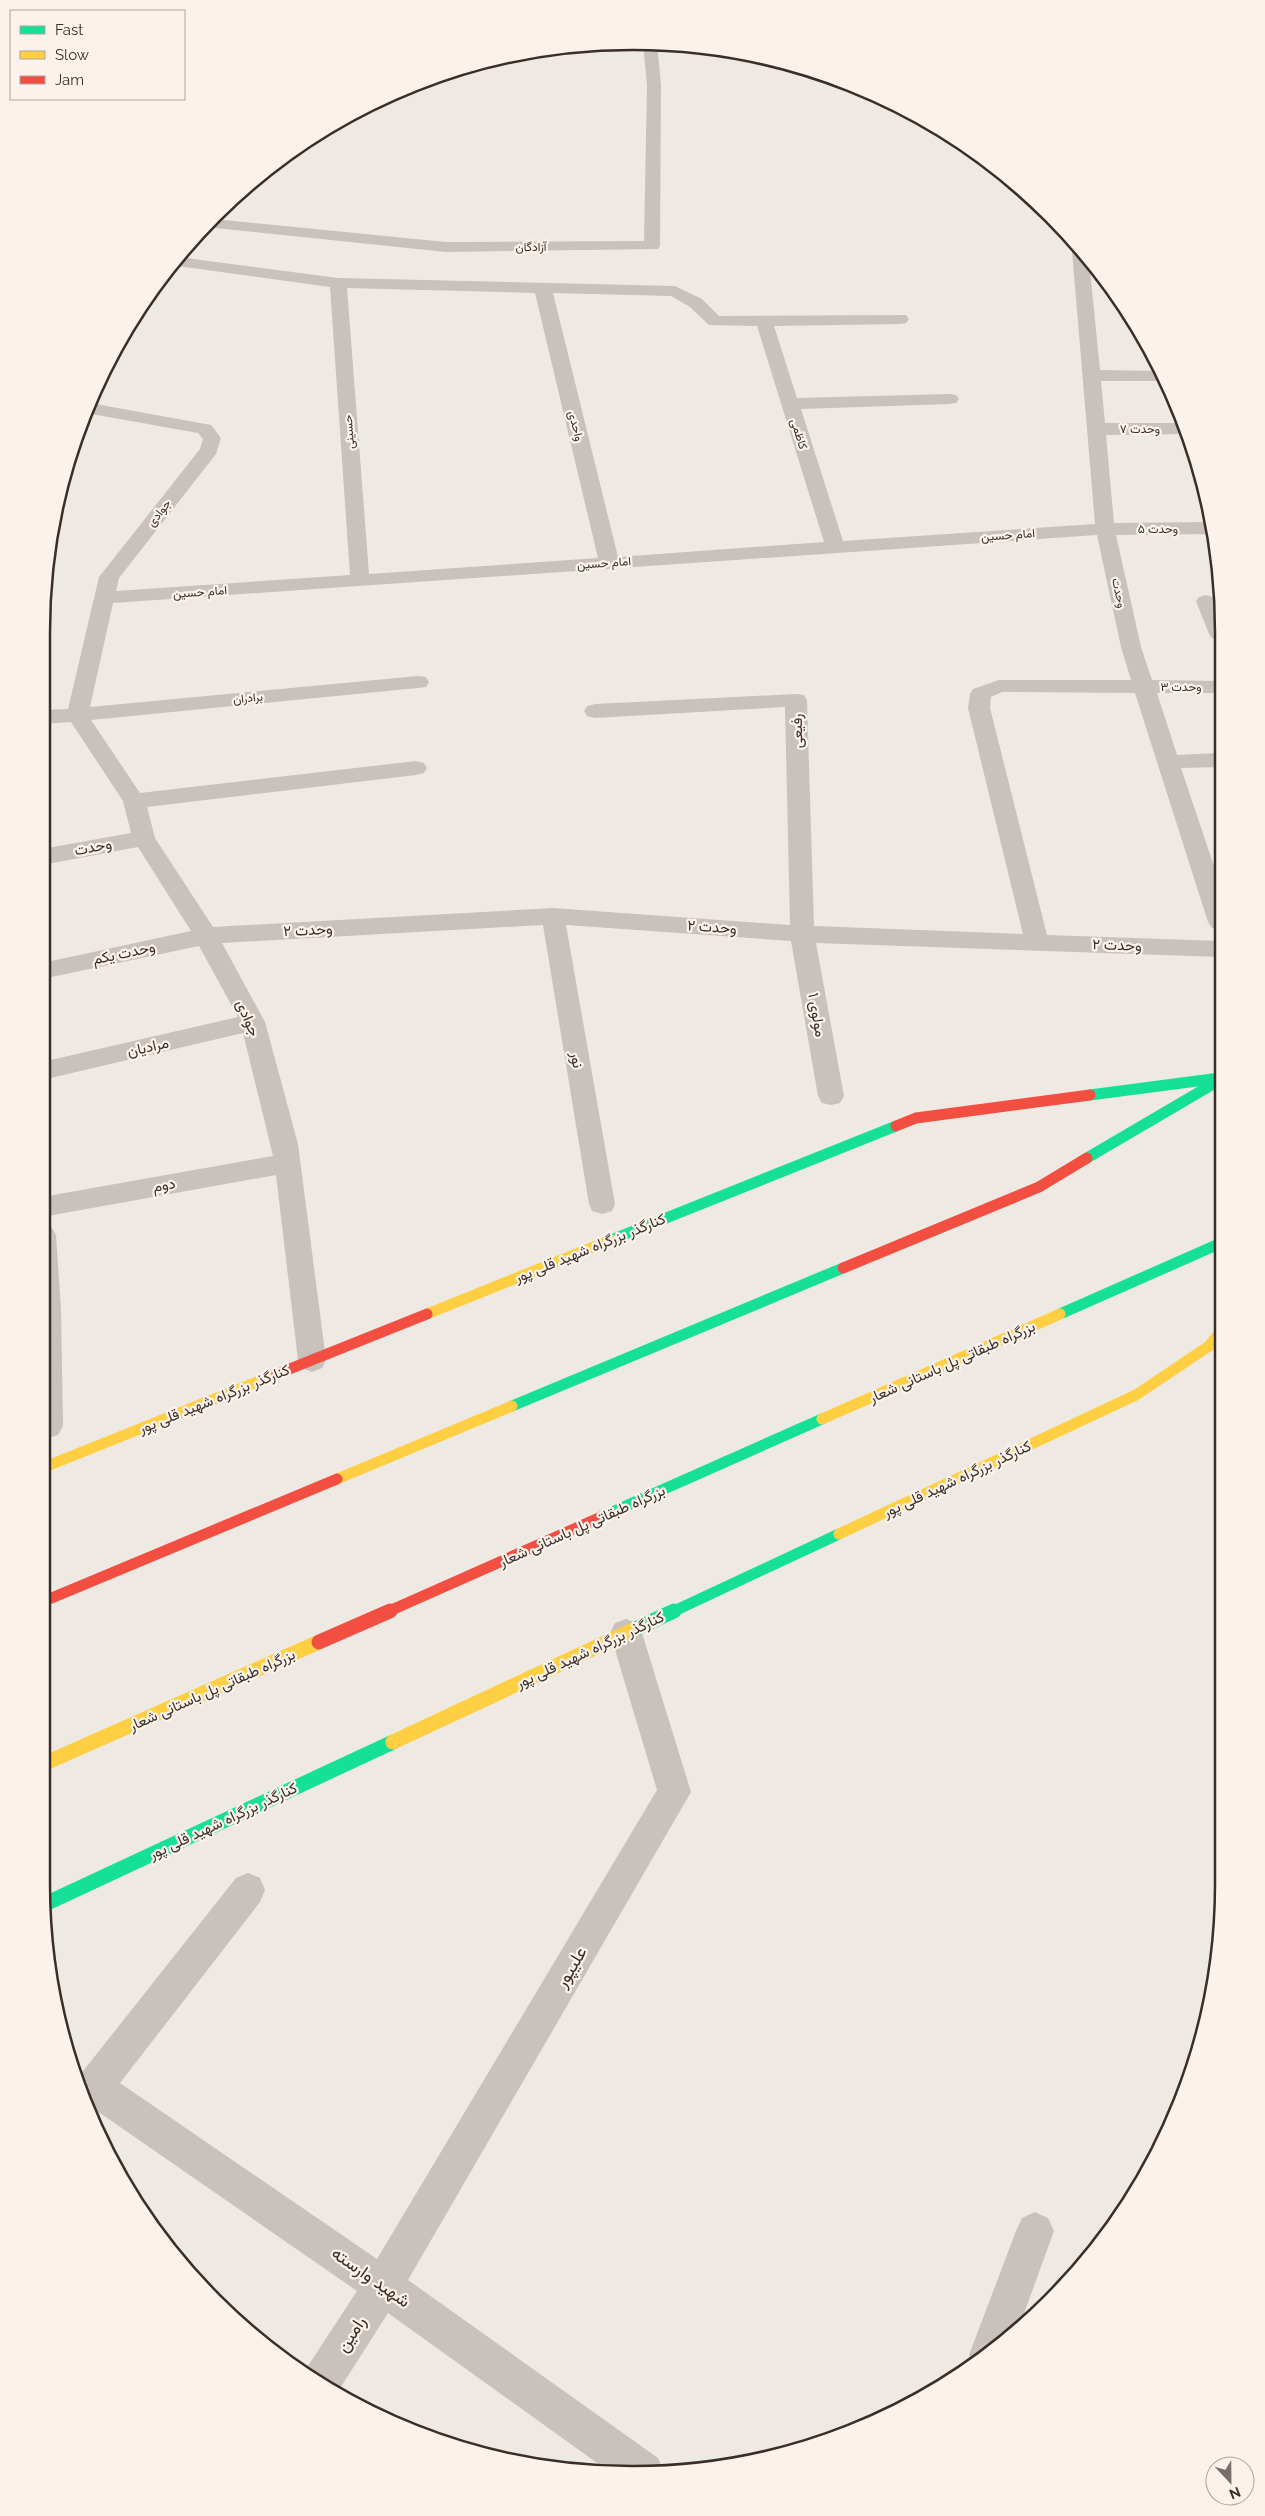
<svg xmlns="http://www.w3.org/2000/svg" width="1265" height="2516" viewBox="0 0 1265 2516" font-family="Raleway,Vazirmatn,sans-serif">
<rect width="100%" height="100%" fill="#efe9e3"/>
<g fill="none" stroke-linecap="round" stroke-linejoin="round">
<path fill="#c8c1bc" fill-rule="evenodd" d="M643,43h14l4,42 -1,161 -2,3 -212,3 -240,-25 8,-8 232,23 198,-1 3,-156z
M1074,247l15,13 11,110 58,1 6,10h-63l4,42h78l3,11 -80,1 8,88 96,-1 3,12 -97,1 25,112 11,33 67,1v12h-62l20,62 42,-2v14l-38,1 39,116v46l-8,-2 -4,-6 -73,-229 -133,-1 -11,5 -1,11 57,227 173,6v16l-404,-14 28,153 -4,7 -9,2 -9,-2 -4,-7 -27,-155 -225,-16 49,279 -3,7 -10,3 -10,-3 -3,-7 -46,-279 -321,18 43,79 33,122 28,216 -4,8 -10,4 -10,-4 -4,-8 -22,-185 -234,42v-20l231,-41 -30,-123 -201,47v-18l196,-45 -39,-71 -157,33v-16l149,-32 -53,-84 -96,18v-16l89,-16 -8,-32 -52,-79 -29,2v-14l26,-1 31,-132 101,-128 3,-10 -5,-6 -112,-20 4,-10 121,22 10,13 -5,16 -97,124 -3,13 234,-16 -20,-288 -160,-22 8,-8 160,21 337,8 27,13 17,17 187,-1 3,4 -3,4 -6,1 -126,2 23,72 153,-4 6,1 3,4 -3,4 -6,1 -149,5 42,132 252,-17 -23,-273zM347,288l188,5 63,265 -229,16zM553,293l118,3 19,11 19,18 48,1 67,216 -206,15zM1097,535l24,112 10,33h-132l-26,9 -3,5 -2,14 55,226 -209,-8 -7,-226 -3,-5 -8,-1 -201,10 -8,2 -3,5 3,5 8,2 190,-11 5,218 -237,-17 -340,19 -58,-89 -8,-31 269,-32 8,-2 3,-5 -3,-5 -8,-2 -276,32 -49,-73 327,-32 8,-1 3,-5 -3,-5 -8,-1 -328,31 23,-104z
M1206,595l7,2 6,11v32l-7,-2 -3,-4 -13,-33 3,-4z
M42,1225l10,3 4,7 5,74 2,117 -5,9 -10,3 -6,-2z
M626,1619l11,4 5,10 49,159 -283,488 250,178 6,13 -53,2 -223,-160 -51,80 -33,-18 2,-6 51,-78 -260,-180 -6,3 -15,-34 160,-202 12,-5 12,5 5,12 -5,12 -140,181 257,176 280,-469 -47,-157 5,-10z
M1035,2212l13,6 6,13 -36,99 -26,23 -19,12 -4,-10 47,-124 6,-13z"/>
<path stroke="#16e098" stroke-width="11" d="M1090,1095l130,-17
M1087,1158l133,-78
M611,1240l285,-114
M1060,1314l161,-71
M512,1406l331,-138
M610,1513l212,-94
M672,1612l167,-78"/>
<path stroke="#16e098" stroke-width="15" d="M633,1630l41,-19
M43,1905l350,-163"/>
<path stroke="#ffcf43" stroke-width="11" d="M427,1314l184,-74
M822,1419l238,-105
M42,1468l235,-94
M337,1479l175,-73
M839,1534l297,-139 73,-49 12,-15"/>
<path stroke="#ffcf43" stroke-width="15" d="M393,1742l240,-112
M41,1765l278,-123"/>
<path stroke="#f24e42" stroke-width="11" d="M896,1126l20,-8 174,-23
M843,1268l196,-81 48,-29
M277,1374l150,-60
M42,1602l295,-123
M387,1612l223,-99"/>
<path stroke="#f24e42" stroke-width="15" d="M319,1642l71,-31"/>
</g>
<g text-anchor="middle" stroke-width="4.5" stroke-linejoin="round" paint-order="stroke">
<g font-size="12" fill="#3a2e29" stroke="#fbf3eb">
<text transform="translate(531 247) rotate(-1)" y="4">آزادگان</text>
<text transform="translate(576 426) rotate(76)" y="4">واحدی</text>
<text x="1140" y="433">وحدت ۷</text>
<text transform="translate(349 432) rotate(-94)" y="4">حسینی</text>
<text transform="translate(799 434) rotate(73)" y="4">کاظمی</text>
<text transform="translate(159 513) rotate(-52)" y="4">جوادی</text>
<text x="1158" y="533">وحدت ۵</text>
<text transform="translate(1008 535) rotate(-4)" y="4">امام حسین</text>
<text transform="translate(604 563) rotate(-4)" y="4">امام حسین</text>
<text transform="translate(200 592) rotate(-4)" y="4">امام حسین</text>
<text transform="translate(1119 593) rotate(78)" y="4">وحدت</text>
<text x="1181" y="691">وحدت ۳</text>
<text transform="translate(248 698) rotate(-6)" y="4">برادران</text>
</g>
<g font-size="15" fill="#3a2e29" stroke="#fbf3eb">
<text transform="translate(797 731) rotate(-91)" y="5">رفیعی</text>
<text transform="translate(93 847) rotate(-11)" y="5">وحدت</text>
<text transform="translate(712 927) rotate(4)" y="5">وحدت ۲</text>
<text transform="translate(308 930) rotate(-3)" y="5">وحدت ۲</text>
<text transform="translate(1117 945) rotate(2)" y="5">وحدت ۲</text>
<text transform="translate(124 953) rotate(-12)" y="5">وحدت یکم</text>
<text transform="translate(817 1015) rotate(80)" y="5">مولوی ۱</text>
<text transform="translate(248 1018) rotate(67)" y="5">جوادی</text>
<text transform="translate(148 1047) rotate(-13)" y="5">مرادیان</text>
<text transform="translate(577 1060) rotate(80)" y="5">نور</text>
<text transform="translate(164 1185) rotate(-10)" y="5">دوم</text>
<text transform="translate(590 1248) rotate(-22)" y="5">کنارگذر بزرگراه شهید قلی پور</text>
<text transform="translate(952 1362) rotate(-24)" y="5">بزرگراه طبقاتی پل باستانی شعار</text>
<text transform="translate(214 1399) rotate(-22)" y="5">کنارگذر بزرگراه شهید قلی پور</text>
<text transform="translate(957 1479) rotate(-25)" y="5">کنارگذر بزرگراه شهید قلی پور</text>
<text transform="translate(582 1526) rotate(-24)" y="5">بزرگراه طبقاتی پل باستانی شعار</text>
<text transform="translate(590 1650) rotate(-25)" y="5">کنارگذر بزرگراه شهید قلی پور</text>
<text transform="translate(212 1690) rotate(-24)" y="5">بزرگراه طبقاتی پل باستانی شعار</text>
<text transform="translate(223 1821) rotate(-25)" y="5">کنارگذر بزرگراه شهید قلی پور</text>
</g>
<g font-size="18" fill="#3a2e29" stroke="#fbf3eb">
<text transform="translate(571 1967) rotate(-59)" y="6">علیپور</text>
<text transform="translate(371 2277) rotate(35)" y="6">شهید وارسته</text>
<text transform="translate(351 2334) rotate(-57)" y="6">رامین</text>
</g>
</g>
<path d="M0 0H1265V2516H0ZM632 50H633A582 582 0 0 1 1215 632V1884A582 582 0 0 1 633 2466H632A582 582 0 0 1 50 1884V632A582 582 0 0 1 632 50Z" fill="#fbf3eb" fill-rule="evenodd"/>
<path fill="none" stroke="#3a2e29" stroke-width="2.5" d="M632 50H633A582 582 0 0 1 1215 632V1884A582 582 0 0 1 633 2466H632A582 582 0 0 1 50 1884V632A582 582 0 0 1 632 50Z"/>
<rect x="10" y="10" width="175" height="90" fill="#fbf3eb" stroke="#aea49d"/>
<rect x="20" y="26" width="25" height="8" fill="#16e098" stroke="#aea49d"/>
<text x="55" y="35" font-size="15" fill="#3a2e29">Fast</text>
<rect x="20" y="51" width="25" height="8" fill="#ffcf43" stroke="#aea49d"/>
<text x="55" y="60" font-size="15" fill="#3a2e29">Slow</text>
<rect x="20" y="76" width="25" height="8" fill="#f24e42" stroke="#aea49d"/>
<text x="55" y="85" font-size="15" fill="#3a2e29">Jam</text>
<g transform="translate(1230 2481) rotate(158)"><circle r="24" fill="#fbf3eb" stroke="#aea49d"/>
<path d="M0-4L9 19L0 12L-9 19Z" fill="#796f6a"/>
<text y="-8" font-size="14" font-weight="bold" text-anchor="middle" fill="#3a2e29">N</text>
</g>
</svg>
